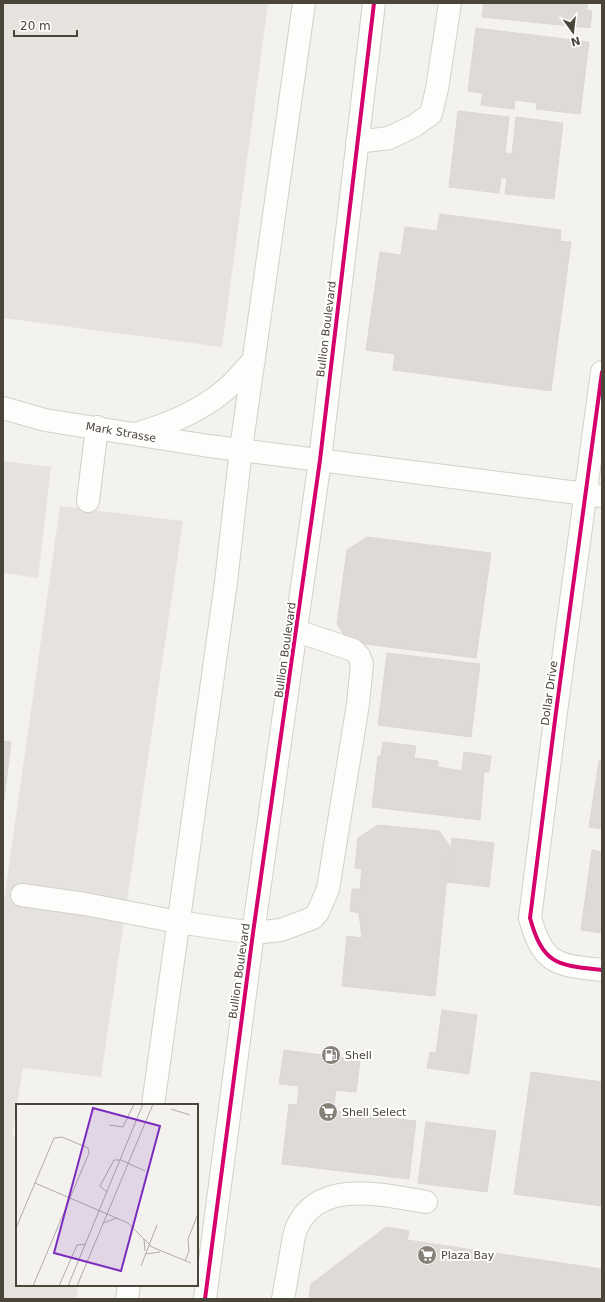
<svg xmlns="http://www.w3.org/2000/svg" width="605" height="1302" viewBox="0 0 605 1302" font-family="'DejaVu Sans',sans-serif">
<rect width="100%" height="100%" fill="#f4f2ee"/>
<path fill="#e6e3df" d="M3,3h265l-46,344 -219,-29z
M3,461l48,6 -13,111 -35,-5z
M60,506l123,15 -82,556 -78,-9 -11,68 5,1v148h61l-2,14h-73v-392z"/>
<path fill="#dedbd6" stroke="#dcd9d4" d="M484,3h108h-4l-1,7 5,1 -2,17 -108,-11z
M476,28l113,14 -9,72 -44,-5 1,-6 -22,-3 -1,9 -33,-4 2,-12 -15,-2z
M458,111l51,6 -4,36 7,1 4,-37 47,6 -9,76 -49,-5 2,-16h-6l-2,15 -50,-6z
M440,214l121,16 -1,11 11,1 -20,149 -158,-21 2,-16 -29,-4 14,-98 21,3 4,-28 32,4z
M367,537l124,16 -15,105 -127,-16 -12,-18 10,-74z
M387,653l93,11 -9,73 -93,-12z
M3,741l8,1 -8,66z
M383,742l33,4 -2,12 24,3v6l24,4 2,-19 27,4 -2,16h-5l-4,48 -108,-13 6,-51h3z
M599,761h3v68l-13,-2z
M378,825l61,6 11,15 -15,150 -93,-10 5,-50 15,2 -3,-25 -9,-2 2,-22h8l2,-20 -7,-1 3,-30z
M452,838l42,5 -5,44 -42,-5z
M592,850l10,2v81l-21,-3z
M442,1010l35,5 -8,59 -42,-6 3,-16 6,1z
M284,1050l76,10 -4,32 -20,-2 -3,21 83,10 -7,58 -127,-15 7,-60 8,1 2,-19 -20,-2z
M531,1072l71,10v124l-88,-12z
M426,1122l70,9 -9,61 -69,-9z
M386,1227l23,4 -2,9 195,29v30h-293l2,-15z"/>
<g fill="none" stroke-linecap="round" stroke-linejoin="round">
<defs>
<path id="minor" d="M357,142l32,-4 25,-12 17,-12 6,-25 13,-86
M602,372l-46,340 -26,206c13,47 27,47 72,52
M3,408l42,12 164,26 393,50
M139,433c30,-9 61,-22 85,-42 11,-9 20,-21 30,-31
M88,501l9,-74
M22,895l63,9 93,18 75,11 28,-3 32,-12 5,-6 10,-23 30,-185 4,-40 -3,-8 -6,-6 -56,-19
M153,1105l73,-523 15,-133 63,-446
M127,1299l2,-14
M205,1299l48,-366 67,-473 54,-457
M283,1299c3,-17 6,-34 9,-51 1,-6 2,-15 5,-21 22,-49 87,-32 129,-25"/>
</defs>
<use href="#minor" stroke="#d2d0cb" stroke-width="24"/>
<use href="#minor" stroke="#fdfdfc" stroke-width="22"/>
<defs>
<path id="cycleway" d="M602,372l-46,340 -26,206c13,47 27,47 72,52
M205,1299l48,-366 67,-473 54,-457"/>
</defs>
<use href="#cycleway" stroke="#fff" stroke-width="6"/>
<use href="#cycleway" stroke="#d6006c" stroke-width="4"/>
</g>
<defs>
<symbol id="fuel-disc" viewBox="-11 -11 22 22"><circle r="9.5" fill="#868178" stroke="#fff"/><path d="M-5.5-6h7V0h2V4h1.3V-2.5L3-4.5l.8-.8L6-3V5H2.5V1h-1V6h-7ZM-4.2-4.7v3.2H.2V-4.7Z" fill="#fff"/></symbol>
<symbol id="supermarket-disc" viewBox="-11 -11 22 22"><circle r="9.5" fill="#868178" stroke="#fff"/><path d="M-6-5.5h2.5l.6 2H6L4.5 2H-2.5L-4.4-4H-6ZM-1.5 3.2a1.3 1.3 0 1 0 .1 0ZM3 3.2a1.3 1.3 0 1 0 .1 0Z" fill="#fff"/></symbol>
</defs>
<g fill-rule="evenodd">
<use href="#fuel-disc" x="320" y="1044" width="22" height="22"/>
<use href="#supermarket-disc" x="317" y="1101" width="22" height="22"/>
<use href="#supermarket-disc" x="416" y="1244" width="22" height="22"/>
</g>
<g text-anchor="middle" stroke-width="4" stroke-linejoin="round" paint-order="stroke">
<g font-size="11" fill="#4b4439" stroke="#fff">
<text transform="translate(326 329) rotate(-83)" y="4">Bullion Boulevard</text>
<text transform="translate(121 432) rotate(10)" y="4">Mark Strasse</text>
<text transform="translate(285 650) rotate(-82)" y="4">Bullion Boulevard</text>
<text transform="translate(549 693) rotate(-82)" y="4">Dollar Drive</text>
<text transform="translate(239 971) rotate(-82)" y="4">Bullion Boulevard</text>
</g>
<g font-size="11" fill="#4b4439" stroke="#fff" text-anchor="start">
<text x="345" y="1059">Shell</text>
<text x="342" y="1116">Shell Select</text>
<text x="441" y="1259">Plaza Bay</text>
</g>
</g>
<g transform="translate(16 1104)">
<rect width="182" height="182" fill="#f4f2ee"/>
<path fill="none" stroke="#b0aca6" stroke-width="1" d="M155,5l19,6M93,21l14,2 11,-23M19,79l93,40 24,24 39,16M91,88l-7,-6 14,-26h7l24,11M87,119l14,-5M0,124l38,-90 8,-1 26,11 1,5 -56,133M128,135l1,12M129,150l15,-2M169,157l4,-10 -1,-12 10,-25M125,162l16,-41M43,182l18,-41 9,-1M52,182l75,-182M61,182l76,-182"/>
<path fill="#7b2cbf" fill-opacity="0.15" stroke="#7b2cbf" stroke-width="2" d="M77,4l67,18 -39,145 -67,-18z"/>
<rect width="182" height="182" fill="none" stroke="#4b4439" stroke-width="2"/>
</g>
<rect width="605" height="1302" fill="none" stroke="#4b4439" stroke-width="8"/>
<g transform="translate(573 32) rotate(165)" stroke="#ffffff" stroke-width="3" paint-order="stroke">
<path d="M0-3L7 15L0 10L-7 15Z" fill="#4b4439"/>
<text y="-6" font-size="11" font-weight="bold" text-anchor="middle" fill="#4b4439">N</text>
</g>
<path d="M14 30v6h63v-6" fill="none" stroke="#4b4439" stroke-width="2"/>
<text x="20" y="30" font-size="12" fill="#4b4439" stroke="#ffffff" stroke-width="3" paint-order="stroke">20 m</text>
</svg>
